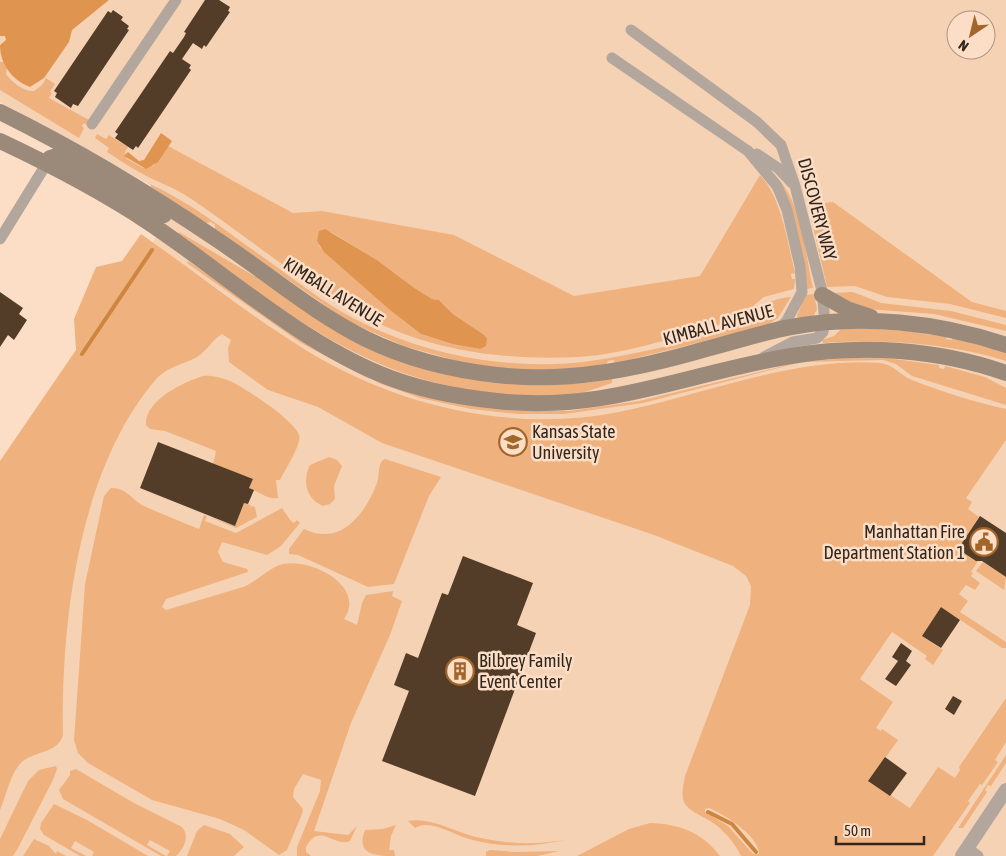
<svg xmlns="http://www.w3.org/2000/svg" width="1006" height="856" viewBox="0 0 1006 856" font-family="'Asap Condensed',sans-serif">
<rect width="100%" height="100%" fill="#fcdec6"/>
<path fill="#f6d2b5" fill-rule="evenodd" d="M0,0h1006v856h-1006v-385l104,-152 75,-118 -179,-99zM956,20h30v30h-30z"/>
<path fill="#efb27e" fill-rule="evenodd" d="M0,62h4l3,5 -1,7c6,8 18,18 28,17l8,-6 4,-7 9,6 -5,8 2,1 -3,5 40,22 -2,5 -3,-2 -2,3 2,2 -5,10 -79,-48z
M97,134l9,5 3,-4 19,12 -3,5 2,7 16,9 11,-3 14,-19 125,67 29,-2 132,24 120,61 126,-20 60,-101c21,22 27,64 35,98l-4,1 1,5h3l-1,10 -30,8 -24,20 -11,5c-49,13 -100,32 -151,35 -76,4 -156,-7 -223,-46 -58,-32 -110,-76 -165,-113 -16,-11 -34,-16 -51,-26 -11,-6 -21,-13 -32,-20l2,-4 -14,-10zM331,232l46,28 36,27 19,12 7,1 14,14 30,20 -3,15 -28,-5 -31,-10 -30,-23 -72,-65z
M770,171c33,26 34,79 43,117l-7,1z
M150,184c44,20 81,51 120,78 30,22 61,46 95,62 68,33 150,47 225,37 48,-7 100,-19 147,-35 23,-8 18,-26 54,-29l-13,21 -13,8 -149,37 -3,-3 -5,1 -2,4 -20,3 -58,2 -56,-5 -68,-19 -55,-24 -134,-93v-4l-4,-3 -5,1 -55,-36z
M833,202l139,100 34,9v7l-56,-14 -63,-7 -32,-11 -28,1 -19,-82z
M179,232l77,45 78,52 202,56 49,-2 27,-4v4c-16,5 -34,13 -51,14 -18,0 -36,-2 -53,-3 -135,-7 -226,-85 -331,-158z
M141,234c56,39 110,83 168,118 91,55 204,81 310,60 86,-17 172,-55 261,-49 13,1 20,12 32,17 30,12 63,22 94,29v31l-40,58 6,4 -4,7 11,8 -21,32 20,12 -7,11 2,1 -2,3 9,7 -5,7 -9,-5 -7,9 9,7 -8,11 46,30v6h-4l-61,-41 -19,29 21,14 -10,15 -8,-6 2,-3 -35,-24 -32,47 33,23 -17,26 5,3 1,-2 16,11 -29,41 41,27 28,-41 17,11 5,-8 -1,-3 47,-69v44l-11,18 3,2 -16,23 -2,-1 -12,17 2,2 -37,53h-192c-6,-13 -19,-28 -31,-35 -24,-14 -32,-13 -25,-45l65,-171 1,-19 -5,-10 -13,-10 -79,-31 -272,-92 -64,-36 -50,-17 -39,-28 -1,-14 3,-8 -9,-6c-10,6 -15,17 -25,23 -13,7 -29,10 -40,21 -78,90 -96,242 -94,357 -6,20 -30,15 -43,29 -10,11 -14,32 -20,46v-349l76,-111 -2,-31 22,-52 26,-6zM709,808c15,6 50,28 50,46h-6l-25,-28 -23,-14v-3z
M188,261l59,41 126,79 -72,-38 -114,-80z
M853,292l28,11 70,8 55,14v6l-72,-17 -68,-5 -35,-16z
M814,294l3,15 -4,8 -15,2 -1,-3 8,-21z
M863,328l42,3 42,6 -1,2 6,1v-2l54,14v9c-58,-18 -122,-22 -183,-18l-1,-3 12,-4 7,-7z
M872,356l67,9v3l5,1 1,-3 40,11 21,11v17l-94,-29 -16,-12 -13,-4 -81,2 -159,41 -79,11h-47l-46,-5 -51,-11 -47,-17 115,27 81,3 70,-10 161,-39z
M203,376c9,-1 19,2 27,5 14,6 65,40 69,54 3,9 -14,35 -19,45h-4l2,18c-10,2 -20,-7 -29,-10l4,-9 -40,-15 3,-13 -51,-20 -15,-2 -4,-4c-2,-24 37,-43 57,-49z
M329,457l8,3 5,6 -8,20 1,13 -5,5 -7,2c-17,-7 -21,-25 -13,-41z
M385,459l56,18 -12,19 -35,88 -26,3 -70,-32 -9,-1v-5l15,-20c37,18 61,-15 73,-46 3,-7 0,-21 8,-24z
M111,488c15,-1 21,12 33,18 18,8 37,16 55,23l5,-14 31,11 9,-23 7,2 -1,3 2,-2 3,1 2,10 -21,11 -29,-12 -2,5 31,12 46,-25 9,13 3,2 3,-3 3,3 -19,23 -14,9 -45,-13 -4,10 5,10 24,7 1,3 -82,27 -4,8 4,3 77,-23c15,-6 25,-19 40,-23 28,-6 84,22 61,55l13,6 5,-22 4,-8 27,-4 -1,5 10,5 -12,34 -39,88 -37,108 34,4 9,-9 -7,15c-16,7 -30,-20 -44,6v5l5,4h-14v-9l23,-56 1,-11 -18,-6 -9,15 -1,8 10,12 -1,5 -15,36 -8,5 -35,-25 -24,-11 -68,-19 -64,-37 -10,-10 -4,-13 11,-156 19,-88z
M983,562l23,15 -2,13 -28,-19z
M1006,755v8l-15,23 -3,-1 -3,5 2,2 -24,36h-5z
M56,766l1,3 -4,11 -36,70 -4,6h-13v-17l28,-58 11,-11z
M76,769l58,34 48,24c8,9 2,22 -6,29h-9l3,-5 -20,-11 -3,5 19,11h-5l-98,-57 -4,-9 11,-15v-4z
M54,804l33,16 61,36h-56l2,-4 -19,-11 -4,7 15,8h-6l-36,-21 -4,-6 1,-6z
M408,821c23,-4 47,11 68,16 29,7 60,8 89,3 -30,7 -65,8 -96,-1 -15,-4 -39,-21 -54,-11z
M650,823c29,1 52,9 70,33h-143l52,-27z
M204,825l26,9 14,13 -10,9h-47l10,-25z
M396,825l-5,11 -2,14h5l1,6c-19,0 -40,-1 -30,-26l18,-1z
M34,839l15,7 7,8 1,-3 9,5h-43z
M490,850l26,2 43,-1 -21,5h-52v-4z"/>
<path fill="#df9550" d="M0,0h109l-37,30 -3,12 -25,36 -14,9c-18,-7 -30,-23 -30,-42l6,-5 -1,-4h-5z
M161,133l11,8 -14,21 -12,7 -22,-13 4,-4 11,9 5,-1z
M325,229l52,31 36,27 19,12 7,1 14,14 30,20 4,4 -1,8 -6,3 -28,-5 -31,-10 -30,-23 -67,-59 -7,-11 2,-10z"/>
<g fill="none" stroke-linecap="round" stroke-linejoin="round">
<path stroke="#ce8540" stroke-width="4" d="M82,354l70,-104
M708,812l24,12 24,28"/>
</g>
<path fill="#533c28" d="M205,0h14l11,7 -2,4 2,1 -24,35 -2,-2 -2,4 -9,-6 -11,16 9,6 -2,3 2,2 -53,78 -2,-2 -3,4 -18,-12 3,-4 -3,-2 55,-81 3,2 11,-16 2,-4 -2,-1z
M113,10l10,7 -2,3 8,6 -2,3 2,1 -51,76 -5,-2 -2,4 -16,-11 2,-4 -3,-2 54,-80 3,2z
M0,292l23,16 -4,6 8,6 -13,20 -6,-5 -8,12z
M158,442l95,37 -4,9 5,2 -6,14 -4,-1 -9,23 -95,-38z
M980,516l26,17v44l-24,-16h-6l-18,-12z
M463,556l70,27 -16,42 19,8 -61,163 -93,-35 27,-70 -15,-6 12,-32 12,5 24,-65 6,2z
M941,607l19,13 -19,28 -19,-12z
M901,643l11,8 -6,10 5,4 -15,21 -11,-7 13,-18 -6,-4z
M953,696l9,5 -8,14 -9,-6z
M885,757l22,16 -17,23 -22,-15z"/>
<g fill="none" stroke-linecap="round" stroke-linejoin="round">
<path stroke="#b3a79d" stroke-width="11" d="M631,30l126,92 24,23 14,41 27,105 3,32 -2,9 -6,6 -24,4 -29,15
M612,58l136,93 29,35 10,24 13,56 2,26 -16,30 -9,7
M92,124l84,-124
M757,154l21,14 14,15
M0,239l47,-76
M967,848l11,8"/>
<path stroke="#b3a79d" stroke-width="14" d="M962,856l44,-66"/>
<path stroke="#9b897a" stroke-width="16" d="M0,112c75,37 147,80 216,127 50,33 96,73 150,100 41,20 86,31 131,36 72,8 140,-6 209,-26 28,-7 57,-17 85,-22 71,-13 147,-5 215,18
M0,141c51,24 101,50 148,81 75,50 148,117 232,152 36,15 78,23 117,27 109,12 190,-28 294,-45 71,-12 147,-7 215,17
M47,163l3,-5 6,-2 7,2 77,46 24,11
M822,295l25,14 24,8"/>
</g>
<defs>
<symbol id="university-ring" viewBox="-11 -11 22 22"><circle r="9.5" fill="#fcdec6" stroke="#a3662a" stroke-width="1.5"/><path d="M0-5L7-2L0 1L-7-2ZM-4 1L0 2.5L4 1V4Q0 6-4 4Z" fill="#a3662a"/></symbol>
<symbol id="civic-ring" viewBox="-11 -11 22 22"><circle r="9.5" fill="#fcdec6" stroke="#a3662a" stroke-width="1.5"/><path d="M-.6-6.5H3V-4.5H.6V-3L4-1V1h2V6H-6V1h2V-1L-.6-3ZM-1.2 2.5V6h2.4V2.5Z" fill="#a3662a"/></symbol>
<symbol id="building-ring" viewBox="-11 -11 22 22"><circle r="9.5" fill="#fcdec6" stroke="#a3662a" stroke-width="1.5"/><path d="M-4-6H4V6H1V3H-1V6H-4ZM-2.5-4.3h1.7v1.8h-1.7ZM.8-4.3h1.7v1.8H.8ZM-2.5-1h1.7V.8h-1.7ZM.8-1h1.7V.8H.8Z" fill="#a3662a"/></symbol>
</defs>
<g fill-rule="evenodd">
<use href="#university-ring" x="497" y="426" width="32" height="32"/>
<use href="#civic-ring" x="968" y="526" width="32" height="32"/>
<use href="#building-ring" x="444" y="655" width="32" height="32"/>
</g>
<g text-anchor="middle" stroke-width="5" stroke-linejoin="round" paint-order="stroke">
<g font-size="18" fill="#31261d" stroke="#fcdec6">
<text transform="translate(817 209) rotate(75)" y="6">DISCOVERY WAY</text>
<text transform="translate(333 292) rotate(32)" y="6">KIMBALL AVENUE</text>
<text transform="translate(718 325) rotate(-15)" y="6">KIMBALL AVENUE</text>
</g>
<g font-size="18" fill="#31261d" stroke="#fcdec6" text-anchor="start">
<text x="532" y="438">Kansas State<tspan x="532" dy="21">University</tspan></text>
<text x="965" y="538" text-anchor="end">Manhattan Fire<tspan x="965" dy="21">Department Station 1</tspan></text>
<text x="479" y="667">Bilbrey Family<tspan x="479" dy="21">Event Center</tspan></text>
</g>
</g>
<g transform="translate(971 35) rotate(215)"><circle r="24" fill="#fcdec6" stroke="#ab9482"/>
<path d="M0-4L9 19L0 12L-9 19Z" fill="#a3662a"/>
<text y="-8" font-size="14" font-weight="bold" text-anchor="middle" fill="#31261d">N</text>
</g>
<path d="M836 836v8h88v-8" fill="none" stroke="#31261d" stroke-width="2.5"/>
<text x="844" y="836" font-size="15" fill="#31261d" stroke="#fcdec6" stroke-width="4" paint-order="stroke">50 m</text>
</svg>
